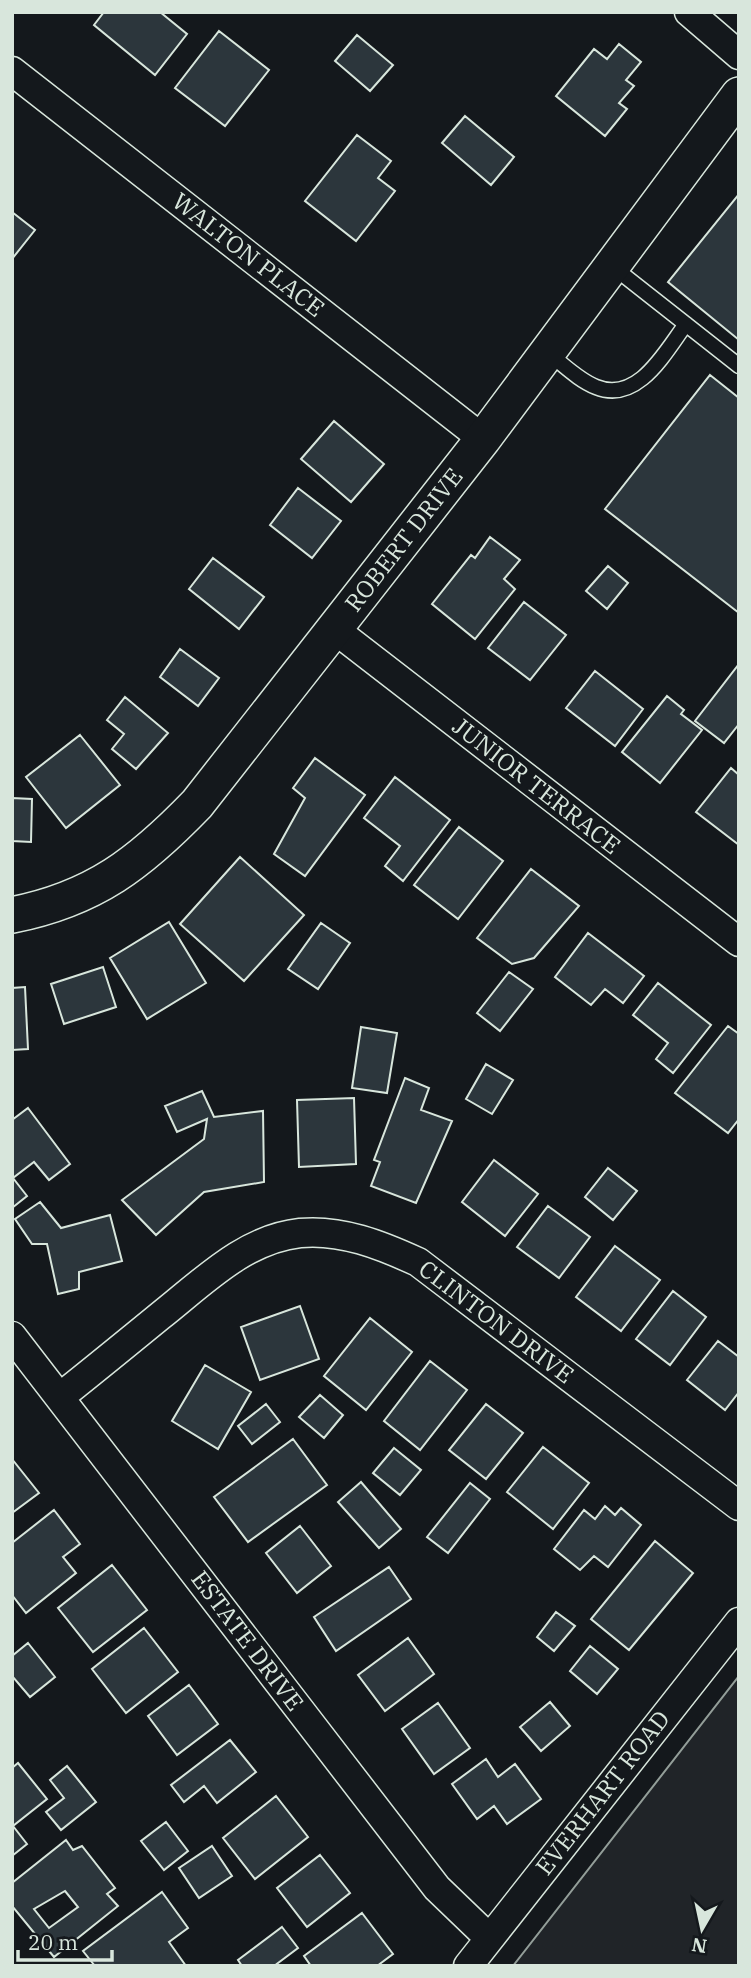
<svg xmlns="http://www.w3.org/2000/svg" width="751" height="1978" viewBox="0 0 751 1978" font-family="'IBM Plex Serif',serif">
<rect width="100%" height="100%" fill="#14181c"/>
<path fill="#202428" stroke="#939e99" stroke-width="2" d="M739,1676v290h-226z"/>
<path fill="#2c363c" stroke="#d8e6dc" stroke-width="2" fill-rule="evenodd" d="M104,12h56l27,22 -32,41 -61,-50z
M219,31l50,39 -44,56 -50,-38z
M357,35l36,30 -23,26 -35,-30z
M619,44l22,18 -15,18 8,6 -15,17 8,6 -22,27 -49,-40 38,-47 13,10z
M465,116l49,41 -23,28 -49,-42z
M357,135l34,26 -13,17 17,13 -39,50 -51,-40z
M739,194v146l-71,-58z
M12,212l23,18 -23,29z
M710,375l29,23v215l-134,-104z
M334,421l50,43 -33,38 -50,-43z
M298,488l43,33 -29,37 -42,-33z
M490,537l30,23 -16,19 11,10 -40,50 -43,-35 39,-49 4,3z
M213,558l51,39 -25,32 -50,-40z
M608,566l20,17 -21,26 -21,-18z
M524,602l42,33 -36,45 -42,-32z
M180,649l39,29 -21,28 -38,-29z
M739,664v60l-15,19 -29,-22z
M595,671l48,38 -28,37 -49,-38z
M667,696l17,14 -3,4 21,16 -42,53 -38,-31z
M125,697l43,36 -32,36 -24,-20 12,-15 -17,-14z
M80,735l40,50 -54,43 -40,-51z
M315,758l50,37 -60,81 -31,-22 31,-56 -12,-10z
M731,768l8,7v70l-43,-33z
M395,777l55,43 -47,61 -18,-15 15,-20 -36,-28z
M12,798l20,1 -1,43 -19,-1z
M459,827l44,34 -45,58 -44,-34z
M240,857l64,58 -60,66 -64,-57z
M531,869l48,37 -45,52 -22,6 -35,-26z
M169,922l37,61 -59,36 -37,-61z
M321,923l29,20 -32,46 -30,-20z
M588,933l56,43 -21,27 -18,-14 -14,16 -36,-28z
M103,967l13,40 -52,17 -13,-40z
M509,972l24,17 -33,42 -23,-18z
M658,983l53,42 -38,48 -17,-14 12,-16 -35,-28z
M25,987l3,62 -16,1v-62z
M728,1026l11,8v85l-11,14 -53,-40z
M361,1027l36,6 -10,60 -35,-5z
M486,1064l27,16 -21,34 -26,-15z
M405,1078l24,10 -8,22 31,11 -36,82 -45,-17 9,-24 -6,-2z
M202,1091l12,26 49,-6 1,71 -60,10 -48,43 -34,-35 82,-61 3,-20 -30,13 -12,-26z
M354,1098l2,66 -57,3 -2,-67z
M28,1108l42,56 -21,16 -15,-18 -21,16 14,18 -15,12v-88z
M494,1160l44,34 -33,42 -43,-34z
M608,1168l29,23 -24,29 -28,-23z
M40,1202l21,26 49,-13 12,46 -43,11v17l-21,5 -11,-50h-15l-17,-25z
M548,1206l42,31 -31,41 -42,-31z
M615,1246l45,34 -39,51 -45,-34z
M673,1291l33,26 -36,48 -34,-26z
M300,1306l19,53 -59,21 -19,-53z
M370,1318l42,34 -46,58 -42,-34z
M718,1341l21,16v35l-14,18 -38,-30z
M430,1361l37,29 -47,60 -36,-29z
M205,1365l46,27 -33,57 -46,-28z
M320,1395l23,20 -19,23 -25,-21z
M266,1404l14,18 -28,22 -14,-18z
M486,1404l37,29 -37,46 -37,-29z
M293,1439l34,46 -79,57 -34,-45z
M543,1447l46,36 -36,46 -46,-37z
M394,1448l27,22 -21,25 -27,-22z
M12,1459l27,34 -27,20z
M361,1482l40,47 -22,19 -41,-46z
M470,1483l20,16 -42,54 -21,-16z
M605,1506l10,9 6,-7 20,17 -33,42 -14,-11 -14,14 -26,-21 30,-39 11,9z
M54,1510l26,34 -17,13 13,16 -50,40 -14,-18v-52z
M300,1526l31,40 -34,27 -31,-40z
M655,1541l38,32 -64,77 -38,-31z
M112,1565l35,45 -54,42 -35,-44z
M389,1567l22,32 -75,52 -22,-34z
M556,1612l19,14 -21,25 -17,-14z
M144,1628l34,44 -52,41 -34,-44z
M408,1638l26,36 -49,37 -27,-36z
M28,1643l27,34 -25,20 -18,-21v-20z
M590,1646l28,23 -21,25 -27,-23z
M189,1685l29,39 -41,31 -29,-39z
M550,1702l20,24 -29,25 -21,-24z
M438,1703l32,45 -36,26 -32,-45z
M230,1740l26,32 -39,31 -13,-17 -20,16 -13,-17z
M486,1759l12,18 17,-13 26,35 -34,25 -13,-18 -17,13 -25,-35z
M18,1763l29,36 -34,27 14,18 -15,12v-88z
M67,1766l29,36 -35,28 -15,-18 18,-14 -14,-18z
M276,1796l32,41 -53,42 -32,-41z
M166,1822l22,29 -24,19 -23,-29z
M66,1840l7,10 9,-4 33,42 -8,6 11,12 -64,51 -42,-51v-23zM65,1891l13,16 -29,21 -15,-19z
M212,1846l20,30 -33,22 -20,-30z
M320,1855l30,38 -43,34 -30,-39z
M162,1892l26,36 -19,14 17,24h-91l-12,-15z
M362,1913l31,41 -16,12h-66l-7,-10z
M282,1927l16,21 -24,18h-32l-4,-6z"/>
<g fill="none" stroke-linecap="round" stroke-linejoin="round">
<defs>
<path id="service" d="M612,266l127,100
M548,353c15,11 30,27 48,34 42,17 69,-35 90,-63"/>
<path id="minor" d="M689,12l50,43
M12,71l471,368
M334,629l405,313
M12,1336l425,552 52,50
M60,1397c34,-27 67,-54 100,-81 42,-33 84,-77 140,-83 41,-4 81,12 118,29l321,244
M468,1966l271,-344"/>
<path id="tertiary" d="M12,915c82,-16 128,-52 185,-111l286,-365 256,-344"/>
</defs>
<use href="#service" stroke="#d8e6dc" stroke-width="17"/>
<use href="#minor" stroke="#d8e6dc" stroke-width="31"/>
<use href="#tertiary" stroke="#d8e6dc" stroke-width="38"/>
<use href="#service" stroke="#14181c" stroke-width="14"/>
<use href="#minor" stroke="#14181c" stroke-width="28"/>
<use href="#tertiary" stroke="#14181c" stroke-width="35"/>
</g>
<g text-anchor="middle" stroke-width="5" stroke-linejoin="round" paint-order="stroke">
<g font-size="24" fill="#d8e6dc" stroke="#14181c">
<text transform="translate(248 255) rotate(38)" y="8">WALTON PLACE</text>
<text transform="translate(404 540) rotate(-52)" y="8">ROBERT DRIVE</text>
<text transform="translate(536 786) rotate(38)" y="8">JUNIOR TERRACE</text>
<text transform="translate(496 1322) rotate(37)" y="8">CLINTON DRIVE</text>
<text transform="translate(247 1641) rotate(53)" y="8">ESTATE DRIVE</text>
<text transform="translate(603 1793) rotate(-52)" y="8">EVERHART ROAD</text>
</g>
</g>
<rect width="751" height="1978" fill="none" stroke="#d8e6dc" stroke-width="28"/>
<g transform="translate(702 1929) rotate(189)" stroke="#14181c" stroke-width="5" paint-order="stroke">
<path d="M0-5L12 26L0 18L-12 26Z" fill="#d8e6dc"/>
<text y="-10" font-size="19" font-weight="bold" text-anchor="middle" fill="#d8e6dc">N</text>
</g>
<path d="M18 1950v10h94v-10" fill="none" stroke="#d8e6dc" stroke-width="3.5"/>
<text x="28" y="1950" font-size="21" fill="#d8e6dc" stroke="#14181c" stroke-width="5" paint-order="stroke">20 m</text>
</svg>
